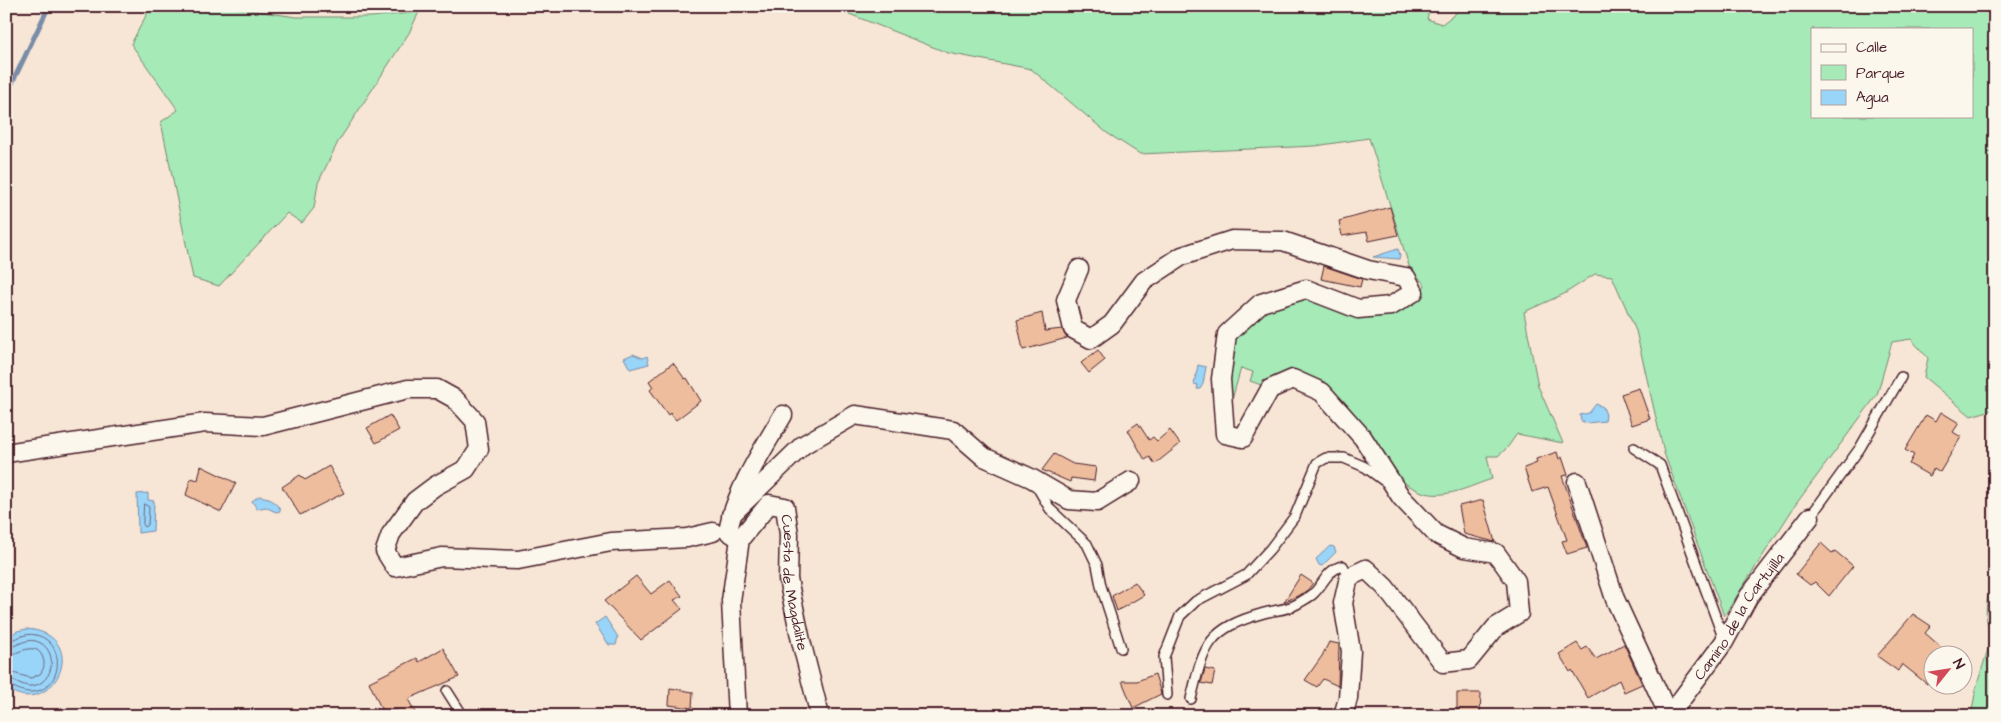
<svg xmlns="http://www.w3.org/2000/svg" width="2001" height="722" viewBox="0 0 2001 722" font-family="'Architects Daughter',sans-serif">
<rect width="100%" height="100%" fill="#f7e6d5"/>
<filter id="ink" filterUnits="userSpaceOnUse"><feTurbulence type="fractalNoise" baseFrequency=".02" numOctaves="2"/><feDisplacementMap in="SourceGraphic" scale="10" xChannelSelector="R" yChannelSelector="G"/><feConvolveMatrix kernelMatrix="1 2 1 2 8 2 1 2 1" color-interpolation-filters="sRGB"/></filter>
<g filter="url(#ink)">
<path fill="#a5eab7" stroke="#788471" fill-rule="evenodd" d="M151,6h72l73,11h75l48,-5 -10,21 -71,109 -20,41 -4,25 -12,15 -15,-10 -68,73 -26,-8 -32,-156 17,-12 -47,-66z
M829,6h601l-3,13 15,5 23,-18h530v403l-24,7 -47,-39 4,-19 -17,-19 -19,3 -15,53 -81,109 -72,112 -60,-163 -28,-122 -24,-55 -17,-2 -31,20 -40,18 14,74 25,57 -46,-9 -10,14 -9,8h-11l5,23c-22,7 -47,21 -70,13 -6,-2 -15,-7 -20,-11 -33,-28 -84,-150 -138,-95l-14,-5 3,-9 -12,-4 -15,53v-33l8,-54 31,-26 41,-13 50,21 61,-16 8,-15 -16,-19 -40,-128 -54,8 -175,8 -33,-21 -76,-64 -83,-16zM1812,29h160v87h-160z
M1995,579v137h-24l5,-28 16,-52c-9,-19 -7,-39 3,-57z"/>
<path fill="#99d4f9" stroke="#798ca7" d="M1398,249l2,6 -1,4 -26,-2z
M633,354l10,4 4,-2 2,8 -19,5 -6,-11z
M1198,365l8,2 -3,17 -3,5h-3l1,-4 -4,-1z
M1596,404l7,3 3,8 -1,6 -18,2 -6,-2 -1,-6 9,-2z
M148,493v7l6,1 -1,30 -15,2 -1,-39z
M259,496l10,2 11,10v3l-4,1 -11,-5 -8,2 -5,-8z
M1330,546l4,1 2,5 -14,14 -3,-1 -3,-6z
M605,617l13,20 -2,8h-7l-14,-21z
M27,629c67,6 26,93 -21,59v-50l11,-7z"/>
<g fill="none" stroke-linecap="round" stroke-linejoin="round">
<path stroke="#6a677d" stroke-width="1" d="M144,504l5,3 -1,18 -3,2 -2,-3z
M6,641c11,-1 18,-9 30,-6 31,7 27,55 -4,57 -11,1 -17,-6 -26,-7
M6,648c11,-1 18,-10 30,-7 23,7 19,42 -4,45 -10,1 -16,-7 -26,-7
M6,655c12,0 30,-16 37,3 2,6 1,11 -3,16l-9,4 -25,-7"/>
<path stroke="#798ca7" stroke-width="5" d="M6,96l43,-90"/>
</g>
<path fill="#eebd9e" stroke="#4a1f2b" d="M1390,207l8,28 -29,6 -2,-9 -25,4 -3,-15z
M1324,266l38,13 -2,8 -39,-8z
M1042,313l3,18 17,-2 5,9 -44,12 -6,-30z
M1098,350l7,10 -16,13 -8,-10z
M673,363l12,16 2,-1 14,23 -25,19 -6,-7 -2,2 -18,-25 3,-3 -4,-6z
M1639,388l11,31 -18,6 -11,-31z
M1941,412l18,11 -6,9 8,5 -21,35 -6,-4 -4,8 -21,-12 5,-9 -9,-5 21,-35 10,6z
M390,415l9,15 -23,13 -9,-15z
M1138,423l11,17 4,-3 4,4 13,-11 10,14 -25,20 -5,-7 -5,3 -17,-30z
M1557,452l2,7 3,-2 6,18 -6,1 25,72 -20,6 -5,-13 5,-1 -19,-53 -16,5 -8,-24 13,-5 -1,-4z
M1054,454l19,10 23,3 -2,14 -23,-3 -1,4 -28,-12z
M201,466l35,17 -15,29 -35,-17 5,-17 7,2z
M329,466l15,27 -44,22 -18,-28 18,-12 5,5z
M1483,500l12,42 -31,-8 -5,-28z
M1821,543l11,10 3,-2 18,15 -24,30 -14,-14 -5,3 -14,-11z
M1301,575l12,8 -7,9 -22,10z
M636,576l15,18 19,-14 12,16 -8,4 8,9 -41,31 -37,-39z
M1135,582l9,13 -27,16 -5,-15z
M1913,614l18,12 -6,7 24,21h-15v23l-7,7 -25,-20 -4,7 -21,-15z
M1329,642l10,2 -1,42 -15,-7 -6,8 -12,-7 17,-24z
M1577,643l5,7 5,-3 9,12 28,-15 18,40 -18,8 -5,-12 -31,18 -16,-28 -2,2 -11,-18z
M443,648l16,29 -51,22 9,17h-19l-3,-7 -11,6 -15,-33 48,-24 2,4z
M1205,669l10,2 -3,14 -11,-2z
M1155,674l6,20 -28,14 -11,-27h15z
M670,688l23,4 -1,16 -23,-3z
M1457,693h24l-1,23h-23z"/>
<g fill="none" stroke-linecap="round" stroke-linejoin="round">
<defs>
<path id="service" d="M1634,448l26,17 64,175
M1036,485l14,24 37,35 10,21 4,21 20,62
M1810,517l50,-69 41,-71
M447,691l16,25
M1167,695l-3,-38 16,-41 16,-15 50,-26 24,-26 25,-33 22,-53 9,-5h18l21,9 19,14
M1191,699c13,-54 16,-70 73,-86 11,-3 23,-3 33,-9 5,-3 11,-6 16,-10 11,-10 14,-25 30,-28l6,11"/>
<g id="minor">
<path d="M1079,269l-13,31 7,29 18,10 21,-15 32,-43 38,-25 50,-16 51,1 85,29 38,7 8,15 -23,14 -33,3 -52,-20 -45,14 -34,31 -6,45 4,55 18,4 27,-49 23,-10 29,13 41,46 38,59 35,37 28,14 32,5 20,28 3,32 -23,14 -27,33 -26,3 -58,-76 -19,-18 -17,8 -6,26 8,48 -3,47 -5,18"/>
<path d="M6,453l199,-30 58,3 145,-37h29l18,10 20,22 4,28 -13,20 -31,17 -20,15 -24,33 -6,17 10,16 47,-10 76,3 93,-18 76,-4 26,-6"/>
<path d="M1577,482l38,117 54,117"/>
<path d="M731,515l72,-70 52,-30 98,15 31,27 47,21 38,22 28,2 34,-21"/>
<path d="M740,539l-12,-8c8,-41 34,-80 55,-116"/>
<path id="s1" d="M737,716l-6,-115 9,-62 29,-35 16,3 4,27 -1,45 13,62 19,75"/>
<path id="s2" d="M1669,716l55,-74 25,-46 61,-79"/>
</g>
</defs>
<use href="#service" stroke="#4a1f2b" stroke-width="12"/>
<use href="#minor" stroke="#4a1f2b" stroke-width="21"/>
<use href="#service" stroke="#fbf7ec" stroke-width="9"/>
<use href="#minor" stroke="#fbf7ec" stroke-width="18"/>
</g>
</g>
<g text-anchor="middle" stroke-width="4" stroke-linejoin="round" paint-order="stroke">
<g font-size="15" fill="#4a1f2b" stroke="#fbf7ec">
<text dy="5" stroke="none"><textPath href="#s1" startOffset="316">Cuesta de Magdalite</textPath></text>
<text dy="5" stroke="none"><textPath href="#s2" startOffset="122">Camino de la Cartujilla</textPath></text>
</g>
</g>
<rect width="2001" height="722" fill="none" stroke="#fbf7ec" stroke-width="25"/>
<rect x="12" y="12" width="1976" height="697" fill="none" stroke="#4a1f2b" stroke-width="2" filter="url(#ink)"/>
<rect x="1811" y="28" width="162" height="90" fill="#fbf7ec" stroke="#b4a19f"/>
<rect x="1821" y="44" width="25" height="8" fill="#fbf7ec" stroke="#b4a19f"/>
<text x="1856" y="52" font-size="15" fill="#4a1f2b">Calle</text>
<rect x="1821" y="65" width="25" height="15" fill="#a5eab7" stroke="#b4a19f"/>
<text x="1856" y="78" font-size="15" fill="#4a1f2b">Parque</text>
<rect x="1821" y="90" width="25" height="15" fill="#99d4f9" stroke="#b4a19f"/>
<text x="1856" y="102" font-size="15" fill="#4a1f2b">Agua</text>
<g transform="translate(1948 670) rotate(60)"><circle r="24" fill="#fbf7ec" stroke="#b4a19f"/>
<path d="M0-4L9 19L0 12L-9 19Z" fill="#d1495b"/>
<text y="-8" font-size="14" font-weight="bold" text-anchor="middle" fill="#4a1f2b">N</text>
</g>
</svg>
